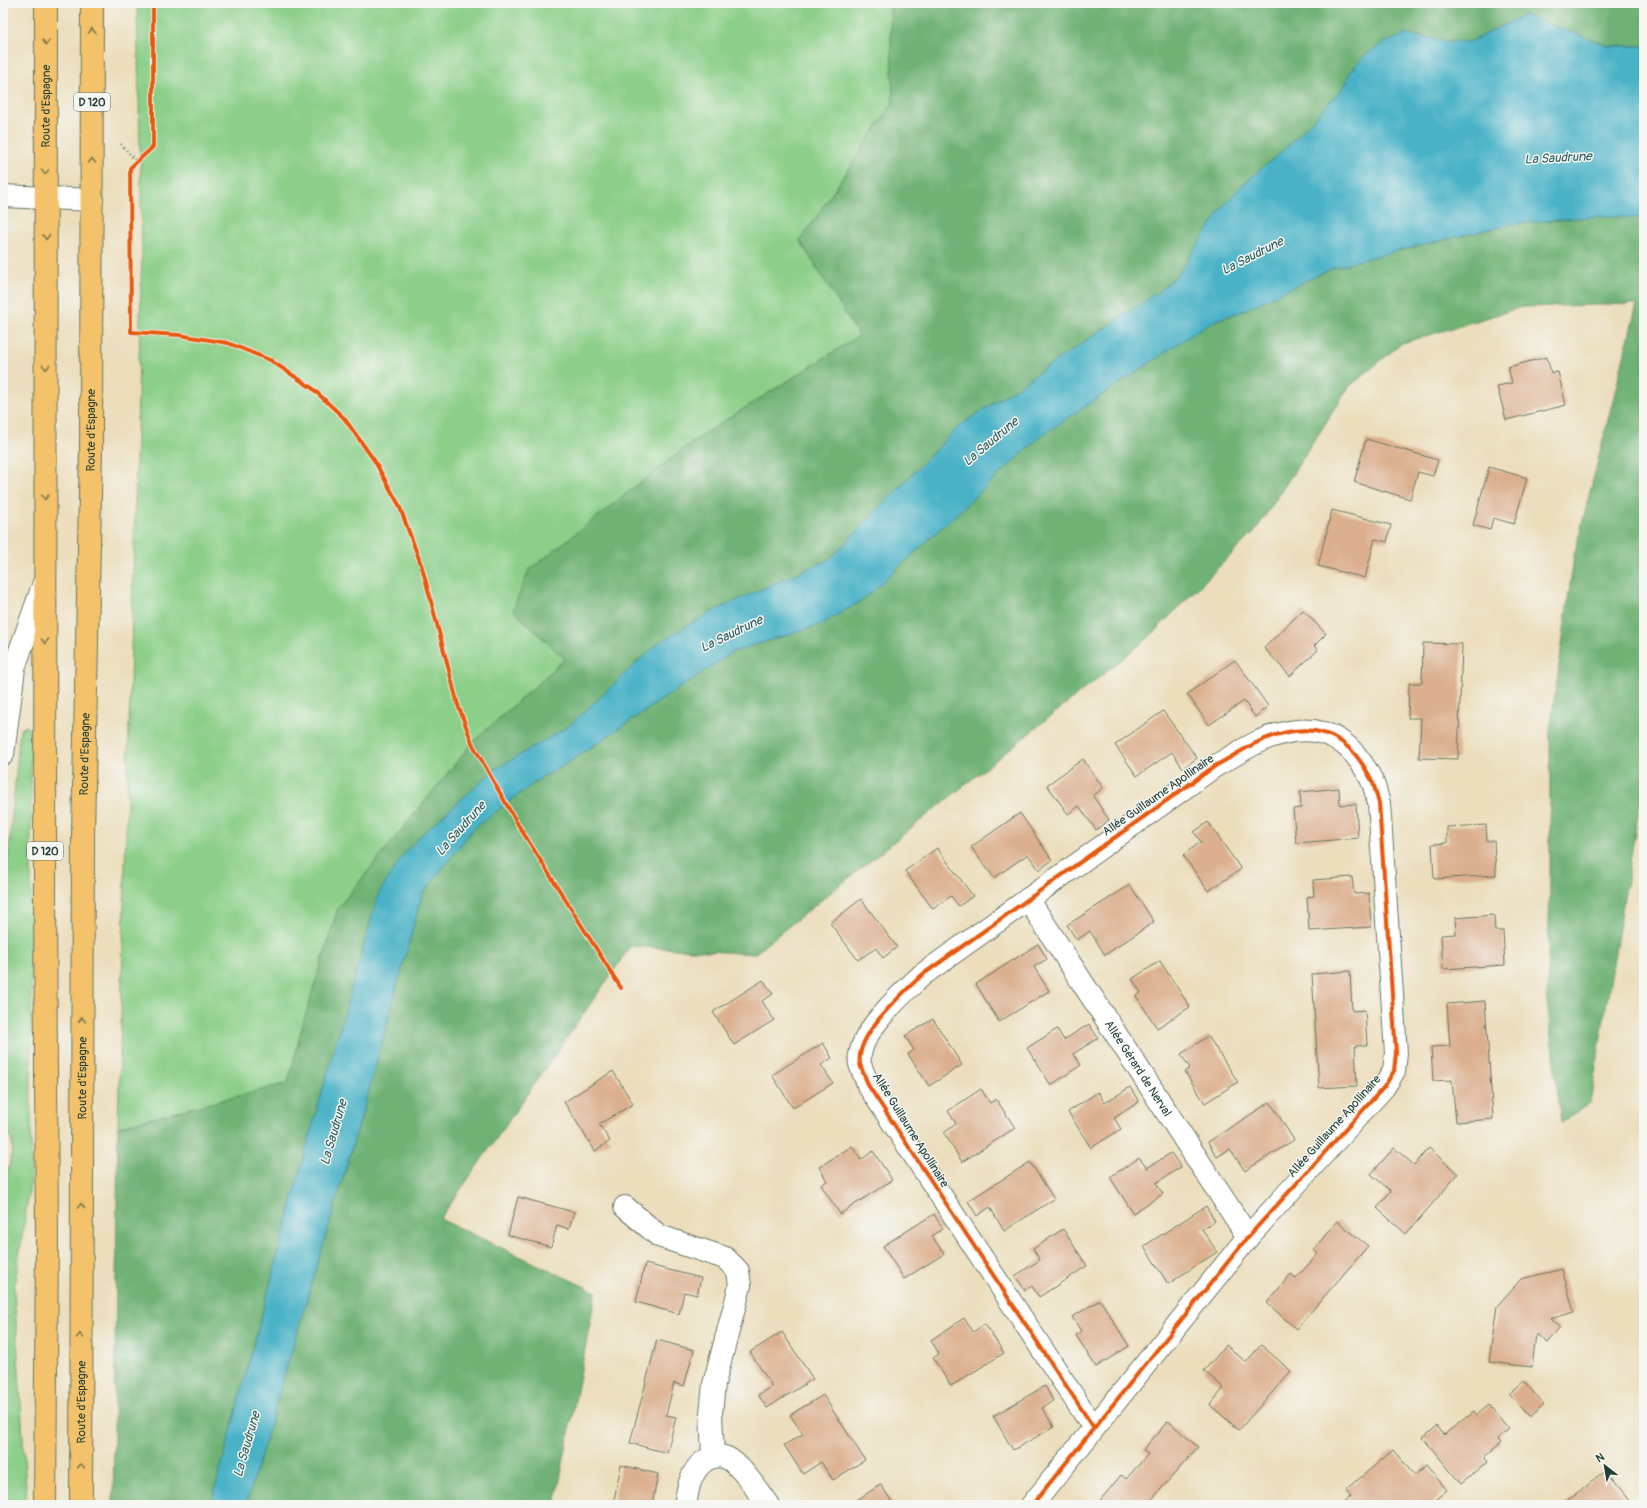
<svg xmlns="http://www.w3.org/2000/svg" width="1647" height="1508" viewBox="0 0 1647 1508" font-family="Pangolin,sans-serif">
<rect width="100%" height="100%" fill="#f6f6f2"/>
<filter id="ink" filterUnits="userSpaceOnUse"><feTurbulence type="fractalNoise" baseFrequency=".025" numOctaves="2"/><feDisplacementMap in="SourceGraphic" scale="8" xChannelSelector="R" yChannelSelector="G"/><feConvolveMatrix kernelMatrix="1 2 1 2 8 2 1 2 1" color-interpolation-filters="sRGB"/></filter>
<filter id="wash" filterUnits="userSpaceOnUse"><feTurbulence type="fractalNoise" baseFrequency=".012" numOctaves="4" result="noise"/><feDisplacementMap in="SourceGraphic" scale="16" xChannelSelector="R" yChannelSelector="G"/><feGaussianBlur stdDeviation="0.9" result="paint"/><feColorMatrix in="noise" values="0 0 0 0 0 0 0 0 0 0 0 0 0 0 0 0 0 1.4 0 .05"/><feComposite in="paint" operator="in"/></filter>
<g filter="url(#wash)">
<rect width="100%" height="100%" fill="#ecdebc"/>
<path fill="#8bcf88" stroke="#55865e" d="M137,3h753l3,100 -93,138 60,94 -164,104 -183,171 52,49 -91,82 -136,167 -34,112 -16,63 -170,44 24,-878z
M27,726l4,10v442l-17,111 13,216h-24v-309l10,-49 -10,-38v-194l17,-186z"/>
<path fill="#70b274" stroke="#487854" d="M890,3h754v43h-35l-85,-31 -54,27 -25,-1 -38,-7 -58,40 -4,12 -57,60 -47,40 -62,87 -18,17 -203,137 -127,131 -120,54 -54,32 -88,82 -75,44 -74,66 -107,287 -102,382h-98l5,-378 170,-44 16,-63 34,-112 136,-167 91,-82 -52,-49 16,-40 167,-131 163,-103 -59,-95 93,-138z
M1600,216l44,2v560l-54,325 -29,19 -14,-120 3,-122v-148l24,-176 63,-252 -114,3 -121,36 -53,44 -93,143 -109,109 -393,315 -123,-8 -191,273 156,73 -41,213h-309l119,-401 57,-209 51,-66 69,-52 24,-13 167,-112 89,-28 41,-24 178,-164 159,-107 19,-10 21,-7 93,-44 43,-12 136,-32z"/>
<path fill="#48b2c7" stroke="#34787e" d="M1524,15l85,31h35v172l-44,-2 -88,8 -136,32 -43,12 -93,44 -21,7 -19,10 -159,107 -178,164 -41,24 -89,28 -167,112 -24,13 -69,52 -51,66 -57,209 -119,401h-35l102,-382 65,-228 25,-40 17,-19 74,-66 75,-44 88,-82 54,-32 120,-54 127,-131 203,-137 18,-17 46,-69 16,-18 47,-40 57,-60 4,-12 15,-18 19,-13 24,-9 38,7 25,1z"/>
<g id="blocks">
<path fill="#dcb08f" d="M1547,357l4,16 7,-1 8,33 -60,15 -9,-34 15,-3 -4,-16z
M1366,439l72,21 -5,16 -15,-4 -8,27 -56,-17z
M1489,467l38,11 -13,46 -21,-6 -3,12 -17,-5z
M1332,510l59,15 -4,17 -12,-3 -10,39 -47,-12z
M1303,610l23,24 -12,12 4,4 -28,26 -26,-28z
M1423,643l39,1 -4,115 -39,-1 2,-40h-13l1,-35h13z
M1235,660l33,46 -13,11 -11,-16 -35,24 -22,-31z
M1163,711l34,47 -14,10 -11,-16 -35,24 -22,-31z
M1083,759l20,29 -10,8 16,24 -13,10 -17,-24 -11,8 -21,-29z
M1339,788l1,17 16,-1 2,34 -62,5 -3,-34 8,-1 -1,-16z
M1020,813l32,47 -13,10 -11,-16 -34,24 -23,-31z
M1208,822l33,47 -33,22 -25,-36 18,-13 -7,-10z
M1486,825l1,16h7l2,34 -62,4 -2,-35 15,-1v-16z
M937,848l36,48 -14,10 -8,-10 -18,13 -28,-38z
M1352,877l2,17 15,-1 2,34 -62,4 -2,-34 7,-1 -1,-16z
M1130,885l24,37 -49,33 -15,-24 -13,9 -10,-15z
M861,899l36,48 -14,11 -7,-10 -18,12 -28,-37z
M1494,915l1,16h8l2,34 -62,4 -2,-34 15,-1 -1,-16z
M1038,944l9,15 -13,8 15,24 -50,31 -23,-38z
M1160,961l30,46 -33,21 -21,-32 5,-3 -9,-14z
M1350,971l2,40 13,-1 2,35 -12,1 2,40 -38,2 -7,-114z
M763,980l10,14 -11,7 12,19 -40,25 -21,-33z
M1485,1001l8,118 -37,3 -4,-42 -19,1 -2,-34 19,-1 -3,-42z
M933,1019l29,46 -33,21 -21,-32 6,-4 -9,-14z
M1089,1024l9,14 -25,16 8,11 -30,20 -24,-37 30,-19 7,11z
M1208,1036l30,46 -33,21 -20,-31 5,-4 -9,-14z
M823,1043l9,15 -11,7 12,18 -40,25 -21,-33z
M613,1071l20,33 -34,20 11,17 -15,10 -31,-49z
M1130,1087l9,15 -25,16 7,11 -30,19 -23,-36 30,-20 7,11z
M981,1089l9,14 6,-4 19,29 -53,34 -18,-29 12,-9 -8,-13z
M1270,1102l24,38 -49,31 -15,-22 -13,8 -9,-15z
M852,1146l9,14 12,-9 19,29 -52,34 -19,-29 6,-4 -8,-14z
M1394,1148l20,17 15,-17 29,26 -52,60 -29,-26 14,-17 -20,-17z
M1171,1153l10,14 -25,16 7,11 -30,19 -23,-36 29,-19 8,10z
M1030,1162l24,37 -50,32 -14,-24 -13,9 -9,-15z
M518,1197l56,15 -5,17 -12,-4 -6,22 -43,-12z
M1206,1206l9,15 -13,8 15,23 -49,32 -24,-38z
M934,1214l9,15 -11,7 12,18 -40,25 -21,-33z
M1337,1221l31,25 -72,83 -29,-26 24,-29 5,4 22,-24 -5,-4z
M1063,1229l24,37 -48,31 -7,-11 -7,4 -10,-14 25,-16 -7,-11z
M645,1264l56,14 -4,17 -13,-3 -5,22 -43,-12z
M1562,1269l12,43 -24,7 10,9 -13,15 -11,-9 -4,33 -43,-5 8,-56 24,-27z
M1100,1300l29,46 -33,21 -20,-32 5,-4 -9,-14z
M964,1318l9,14 12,-8 19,29 -53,33 -18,-28 6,-4 -8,-14z
M782,1332l31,47 -46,29 -9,-13 14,-9 -22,-34z
M657,1340l37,10 -10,36 -10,-3 -8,32 10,2 -9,36 -37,-10z
M1226,1345l20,17 15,-17 30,26 -52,59 -29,-25 14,-17 -20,-17z
M1524,1381l19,23 -14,13 -20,-23z
M1045,1386l8,15 -11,7 12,19 -41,23 -20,-34z
M823,1395l42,65 -32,20 -12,-18 -18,12 -19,-29 19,-11 -13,-19z
M1489,1405l20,24 -12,10 4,4 -17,14 4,5 -27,22 -38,-46 14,-12 7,9 30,-24 3,4z
M1168,1421l30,26 -51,58h-48l-2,-1 24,-29 5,4 22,-25 -5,-4z
M1393,1450l21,25 12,-10 21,25 -18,15h-88l10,-9 -5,-6z
M621,1465l37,9 -6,31h-39z
M1603,1472l27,33h-67z
M881,1485l13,20h-45l28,-18z"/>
</g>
</g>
<g filter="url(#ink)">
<use href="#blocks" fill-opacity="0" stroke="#677564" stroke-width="1"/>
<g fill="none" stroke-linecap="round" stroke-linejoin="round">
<defs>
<g id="minor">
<path d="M3,196l89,4"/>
<path d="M3,754l11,-86 30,-85"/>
<path id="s1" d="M1028,899l220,338"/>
<path d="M625,1207l34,29 66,22 13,13 2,15 -26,98 -3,29 2,44"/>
<path d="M685,1505c2,-9 3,-22 8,-30 7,-15 25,-26 40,-13 14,11 24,29 35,43"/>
<path d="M1032,1505l216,-268 136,-150 10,-16 2,-18 -17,-250c-3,-8 -4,-18 -9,-26 -25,-48 -61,-57 -110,-36 -15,7 -30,17 -45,25l-293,209c-20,19 -67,60 -62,89 2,7 6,14 8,21l226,343"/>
</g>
<g id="primary">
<path id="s2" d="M45,1505l2,-263 -2,-350 1,-889"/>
<path id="s3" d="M81,1505l2,-671 8,-385 1,-446"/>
</g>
</defs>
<use href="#minor" stroke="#677564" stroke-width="24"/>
<use href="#primary" stroke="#677564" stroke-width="24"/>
<path stroke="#677564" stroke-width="2.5" stroke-dasharray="1 3" stroke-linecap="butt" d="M121,144l16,18"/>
<use href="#minor" stroke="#fff" stroke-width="22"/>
<use href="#primary" stroke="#f3c26a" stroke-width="22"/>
<defs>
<path id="cycleway" d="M153,3v144l-23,21 1,164 48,3 49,8 42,17 42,28 32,30 30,42 25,45 23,62 36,138 15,40 44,78 104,165
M1032,1505l216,-268 136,-150 10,-16 2,-18 -17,-250c-3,-8 -4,-18 -9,-26 -25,-48 -61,-57 -110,-36 -15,7 -30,17 -45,25l-293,209c-20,19 -67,60 -62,89 2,7 6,14 8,21l226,343"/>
</defs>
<use href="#cycleway" stroke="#f6f6f2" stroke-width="6"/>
<use href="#cycleway" stroke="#e8590c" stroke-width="4"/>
</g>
<defs><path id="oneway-chevron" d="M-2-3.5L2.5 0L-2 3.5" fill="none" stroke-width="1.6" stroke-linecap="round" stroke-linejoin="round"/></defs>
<g stroke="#7e794c">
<use href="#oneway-chevron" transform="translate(92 31) rotate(-90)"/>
<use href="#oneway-chevron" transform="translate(46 42) rotate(90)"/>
<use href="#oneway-chevron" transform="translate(92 161) rotate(-90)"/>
<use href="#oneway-chevron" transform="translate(45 172) rotate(90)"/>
<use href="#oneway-chevron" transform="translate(46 237) rotate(90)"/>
<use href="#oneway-chevron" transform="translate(46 367) rotate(90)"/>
<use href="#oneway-chevron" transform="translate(45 497) rotate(90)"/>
<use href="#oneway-chevron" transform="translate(45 641) rotate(90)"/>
<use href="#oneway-chevron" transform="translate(82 1020) rotate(-90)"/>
<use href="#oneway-chevron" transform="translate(81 1206) rotate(-90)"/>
<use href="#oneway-chevron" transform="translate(80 1336) rotate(-90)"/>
<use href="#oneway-chevron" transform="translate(81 1466) rotate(-90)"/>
</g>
</g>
<g text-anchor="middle" stroke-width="3" stroke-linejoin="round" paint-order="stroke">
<g fill="#f6f6f2" stroke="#60746d" stroke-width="1">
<rect x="74" y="93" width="36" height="18" rx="3"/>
<rect x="27" y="842" width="36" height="18" rx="3"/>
</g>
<g font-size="11" font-weight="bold" fill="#1f3d34">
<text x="92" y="106">D 120</text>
<text x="45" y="855">D 120</text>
</g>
<g font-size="12" fill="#1f3d34" stroke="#f6f6f2">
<text dy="4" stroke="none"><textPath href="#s2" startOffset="1399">Route d'Espagne</textPath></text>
<text dy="4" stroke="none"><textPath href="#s3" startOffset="1075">Route d'Espagne</textPath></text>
<text dy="4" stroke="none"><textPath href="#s3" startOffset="751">Route d'Espagne</textPath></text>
<text transform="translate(1158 795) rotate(-35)" y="4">Allée Guillaume Apollinaire</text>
<text dy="4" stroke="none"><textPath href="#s1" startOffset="202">Allée Gérard de Nerval</textPath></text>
<text dy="4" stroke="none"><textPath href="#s3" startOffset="427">Route d'Espagne</textPath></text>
<text transform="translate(1334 1126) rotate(-48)" y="4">Allée Guillaume Apollinaire</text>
<text transform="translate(911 1130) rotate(58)" y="4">Allée Guillaume Apollinaire</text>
<text dy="4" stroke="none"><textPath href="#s3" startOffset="103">Route d'Espagne</textPath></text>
</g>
<g font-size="13" font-style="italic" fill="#2b6060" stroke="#f6f6f2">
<text transform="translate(1558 157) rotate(-3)" y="5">La Saudrune</text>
<text transform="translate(1252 255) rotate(-27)" y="5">La Saudrune</text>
<text transform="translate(990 441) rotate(-40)" y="5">La Saudrune</text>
<text transform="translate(731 633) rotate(-26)" y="5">La Saudrune</text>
<text transform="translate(460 828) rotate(-48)" y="5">La Saudrune</text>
<text transform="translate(333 1132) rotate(-74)" y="5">La Saudrune</text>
<text transform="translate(246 1444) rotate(-74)" y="5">La Saudrune</text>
</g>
</g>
<rect width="1647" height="1508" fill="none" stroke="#f6f6f2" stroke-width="16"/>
<g transform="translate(1605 1466) rotate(329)" stroke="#f6f6f2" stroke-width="3" paint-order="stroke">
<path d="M0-3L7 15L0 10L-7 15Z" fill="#1f3d34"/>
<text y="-6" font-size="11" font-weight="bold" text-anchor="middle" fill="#1f3d34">N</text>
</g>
</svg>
